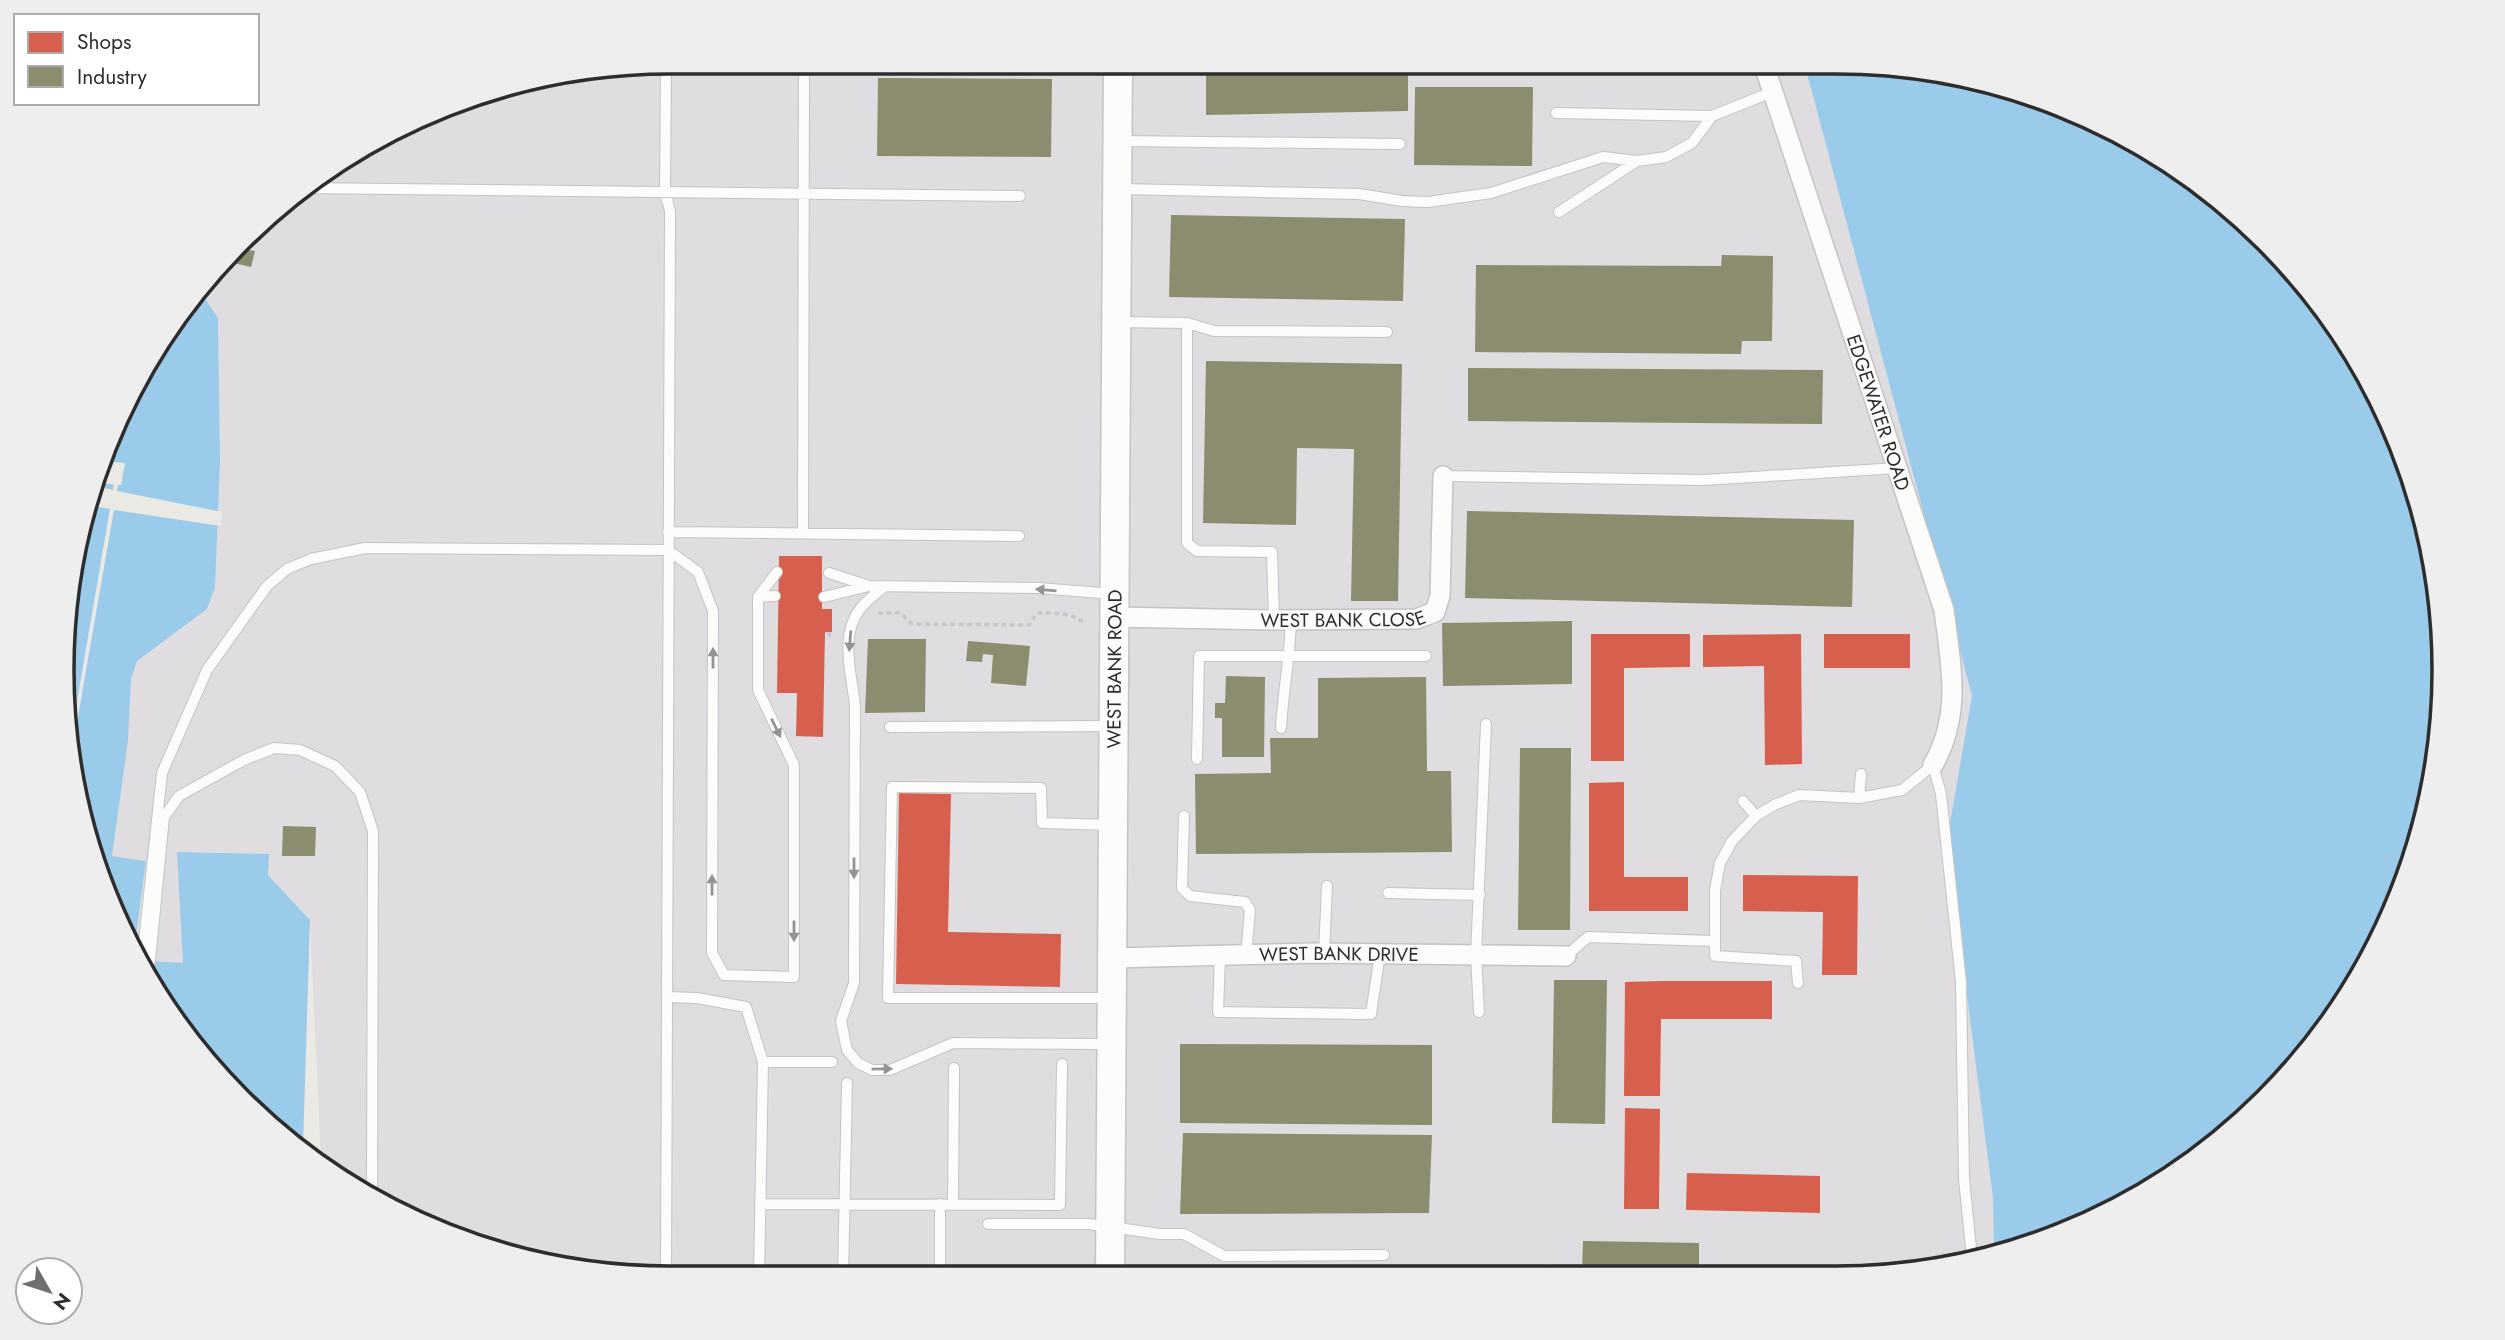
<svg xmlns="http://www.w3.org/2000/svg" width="2505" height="1340" viewBox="0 0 2505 1340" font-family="Jost,sans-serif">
<rect width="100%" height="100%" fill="#eae9e4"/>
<path fill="#dfdddf" d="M670,61l1134,1 168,634 -25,144 46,358 1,54 -79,21 -1284,4 -118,-19 -113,-42 -79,-57 -11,-239 -42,-45 -85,88 -45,-3 -4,-8 12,-91 -34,-5 16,-115 3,-62 6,-18 22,-17 61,-183 -2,-143 -12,-18 -9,-3 102,-110 175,-93z"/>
<path fill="#9acbea" d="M1804,62l70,1 119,19 112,42 101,63 87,82 69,97 50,109 27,116 3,119 -19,118 -42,112 -88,131 -88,82 -137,79 -74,20 -1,-54 -46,-358 25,-144z
M197,297l9,3 12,18 2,143 -5,126 -8,22 -70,52 -6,18 -3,62 -16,115 34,5 -12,91 -26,-49 -45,-193 19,-197 82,-181z
M177,852l92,2 -1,21 42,45 -7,226 -64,-46 -75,-91 -26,-49 45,3z"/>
<path fill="#eae9e4" d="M105,461l20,2 -4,22h-3l-1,6 105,21 -1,14 -107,-16 -42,241 -2,-9 40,-233 -17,-3 4,-20 16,4 1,-5 -14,-3z"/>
<path fill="#d6604d" d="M779,556h43v53h10v23h-7l-2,105 -27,-1 1,-43h-20z
M1591,634h99v33l-66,1v93h-33z
M1801,634l1,130 -37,1 -1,-99 -61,1v-32z
M1824,634h86v34h-86z
M1624,782v95h64v34h-99v-128z
M899,793l52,1 -3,138 113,2 -1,53 -164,-3z
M1743,875l115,1 -1,99h-35l1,-63 -80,-1z
M1661,981h111v38h-111l-1,77h-36l1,-114z
M1625,1108l35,1 -1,100h-35z
M1687,1173l133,3v37l-134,-3z"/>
<path fill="#8c8c6e" d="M1206,62h202v49l-202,4z
M1415,62h267v13l-267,-4z
M878,78l174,1 -1,78 -174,-1z
M1415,87h118l-1,79 -118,-1z
M1171,215l234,4 -2,82 -234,-4z
M242,249l13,2 -4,16 -22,-5z
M1722,255l51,1 -1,85h-30l-1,13 -266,-2 1,-87 245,1z
M1206,361l196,3 -4,237h-47l3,-152 -57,-1 -1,77 -93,-2z
M1468,368l355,2 -1,54 -354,-3z
M1467,511l387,9 -2,87 -387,-9z
M1572,621v63l-129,2 -1,-63z
M868,639h58l-1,73 -60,1z
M968,641l62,5 -4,40 -35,-3 2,-28 -10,-1 -1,8 -16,-1z
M1226,676l39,1 -1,80h-42v-39h-7v-15h10z
M1426,677l1,94h24l1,81 -256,2 -1,-80 76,-1 -1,-35h48v-60z
M1520,748h51l-1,182h-52z
M283,826l33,1 -1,29h-33z
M1554,980h53l-2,144 -53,-1z
M1180,1044l252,1v80l-252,-2z
M1183,1133l249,2 -3,78 -249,1z
M1583,1241l116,2v31l-117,1z"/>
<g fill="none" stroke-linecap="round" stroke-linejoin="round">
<defs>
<path id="lane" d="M666,62l-1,130 5,19 -4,1066
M1556,113l156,3 60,-24
M1119,141l281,3
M299,188l721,8
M1121,189l238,5 43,7 26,1 63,-9 112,-36 34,4 29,-4 26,-14 20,-27
M1559,212l78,-51
M1119,322l68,1 27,8 173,1
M1187,323v220l10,8 75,1 2,68
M1443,476l261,4 194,-12
M668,532l351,4
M803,533l1,-472
M829,573l40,13
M885,586c-8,7 -18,14 -25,23 -21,27 -8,66 -5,97l-1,277 -13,38 6,29 11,13 14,7h18l63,-27 155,1
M758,597l17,-1
M824,597l45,-11 170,2 74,6
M890,727l220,-1
M1281,728c2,-36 9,-71 10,-108
M1197,759l2,-103h227
M1859,798l2,-24
M1743,801l13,15
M1184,816l-2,72 8,8 55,6 5,8 -4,45
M1388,893l92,2
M1324,953l3,-67
M1220,956l-2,56 153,2 9,-60
M1566,956l22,-19 126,4
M142,961l20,-188 45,-103 60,-84 20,-17 24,-10 54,-11 303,2 30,22 15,39 -1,342 12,22 70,2v-212l-36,-75v-93l19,-25
M150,961l14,-144 15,-21 65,-36 30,-12 26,2 35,16 25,26 13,39 -1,365
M1798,983l-2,-22 -81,-5v-66l5,-27 12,-22 24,-25 18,-11 25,-10 60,3 43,-8 31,-25 8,29 20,188 3,197 8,79
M668,997l29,1 49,9 17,55 -4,215
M1111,998h-223l4,-211 149,1 1,35 70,2
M1479,1012l-3,-56 10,-232
M763,1062h69
M760,1204l300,1 2,-141
M940,1204v73
M953,1204l1,-136
M988,1224h101l71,10h24l40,22 160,-1
M1905,1274l37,-15
M1551,1275v-5
M843,1277l4,-194"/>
<g id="street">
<path id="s1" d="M1763,62l181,548c7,56 18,104 -11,155"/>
<path id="s2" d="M1114,617l160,3 142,-1 19,-7 5,-16 3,-120"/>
<path id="s3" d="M1111,958l202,-5 253,3"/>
</g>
<g id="secondary">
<path id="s4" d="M1110,1276l8,-1214"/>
</g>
</defs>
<use href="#lane" stroke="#c4c4c4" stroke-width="12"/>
<use href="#street" stroke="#c4c4c4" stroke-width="22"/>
<use href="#secondary" stroke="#c4c4c4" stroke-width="31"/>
<path stroke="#c8c8c8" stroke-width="3.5" stroke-dasharray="5 3.5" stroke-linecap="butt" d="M878,613h22l12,11 117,1 8,-12c19,0 34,-1 49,11
M829,632v3h4"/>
<use href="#lane" stroke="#fcfcfb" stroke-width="10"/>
<use href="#street" stroke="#fcfcfb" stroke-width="19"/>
<use href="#secondary" stroke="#fcfcfb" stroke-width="28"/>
</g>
<defs><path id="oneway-solid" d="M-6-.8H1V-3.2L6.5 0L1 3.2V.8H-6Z" transform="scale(1.75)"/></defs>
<g fill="#949494">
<use href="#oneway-solid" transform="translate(1046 590) rotate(-175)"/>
<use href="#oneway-solid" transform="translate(850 641) rotate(94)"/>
<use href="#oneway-solid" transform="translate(713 658) rotate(-90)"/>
<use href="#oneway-solid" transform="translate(776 728) rotate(64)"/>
<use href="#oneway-solid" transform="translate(854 868) rotate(90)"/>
<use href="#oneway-solid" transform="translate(712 885) rotate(-90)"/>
<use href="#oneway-solid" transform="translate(794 931) rotate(90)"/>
<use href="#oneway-solid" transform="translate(882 1069) rotate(-1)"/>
</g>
<g text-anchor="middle" stroke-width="7" stroke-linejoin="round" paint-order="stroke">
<g font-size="19" fill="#2d2d2d" stroke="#fff">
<text dy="7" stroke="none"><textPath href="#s1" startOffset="369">EDGEWATER ROAD</textPath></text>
<text dy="7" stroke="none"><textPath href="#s2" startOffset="229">WEST BANK CLOSE</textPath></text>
<text dy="7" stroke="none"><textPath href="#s4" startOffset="607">WEST BANK ROAD</textPath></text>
<text dy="7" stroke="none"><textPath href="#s3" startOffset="228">WEST BANK DRIVE</textPath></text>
</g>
</g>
<path d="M0 0H2505V1340H0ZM670 74H1836A596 596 0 0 1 2432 670V670A596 596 0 0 1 1836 1266H670A596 596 0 0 1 74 670V670A596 596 0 0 1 670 74Z" fill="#eee" fill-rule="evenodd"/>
<path fill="none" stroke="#2d2d2d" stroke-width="3.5" d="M670 74H1836A596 596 0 0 1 2432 670V670A596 596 0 0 1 1836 1266H670A596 596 0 0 1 74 670V670A596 596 0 0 1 670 74Z"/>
<rect x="14" y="14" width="245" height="91" fill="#ffffff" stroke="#ababab" stroke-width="2"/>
<rect x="28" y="32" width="35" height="21" fill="#d6604d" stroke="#ababab" stroke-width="2"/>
<text x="77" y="49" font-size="21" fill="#2d2d2d">Shops</text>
<rect x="28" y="66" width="35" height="21" fill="#8c8c6e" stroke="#ababab" stroke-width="2"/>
<text x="77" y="84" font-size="21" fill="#2d2d2d">Industry</text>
<g transform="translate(49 1291) rotate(129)"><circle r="33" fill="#ffffff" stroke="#ababab" stroke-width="2"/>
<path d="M0-5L12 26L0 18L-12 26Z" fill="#6f6f6d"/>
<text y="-10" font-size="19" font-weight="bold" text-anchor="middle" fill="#2d2d2d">N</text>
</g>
</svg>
